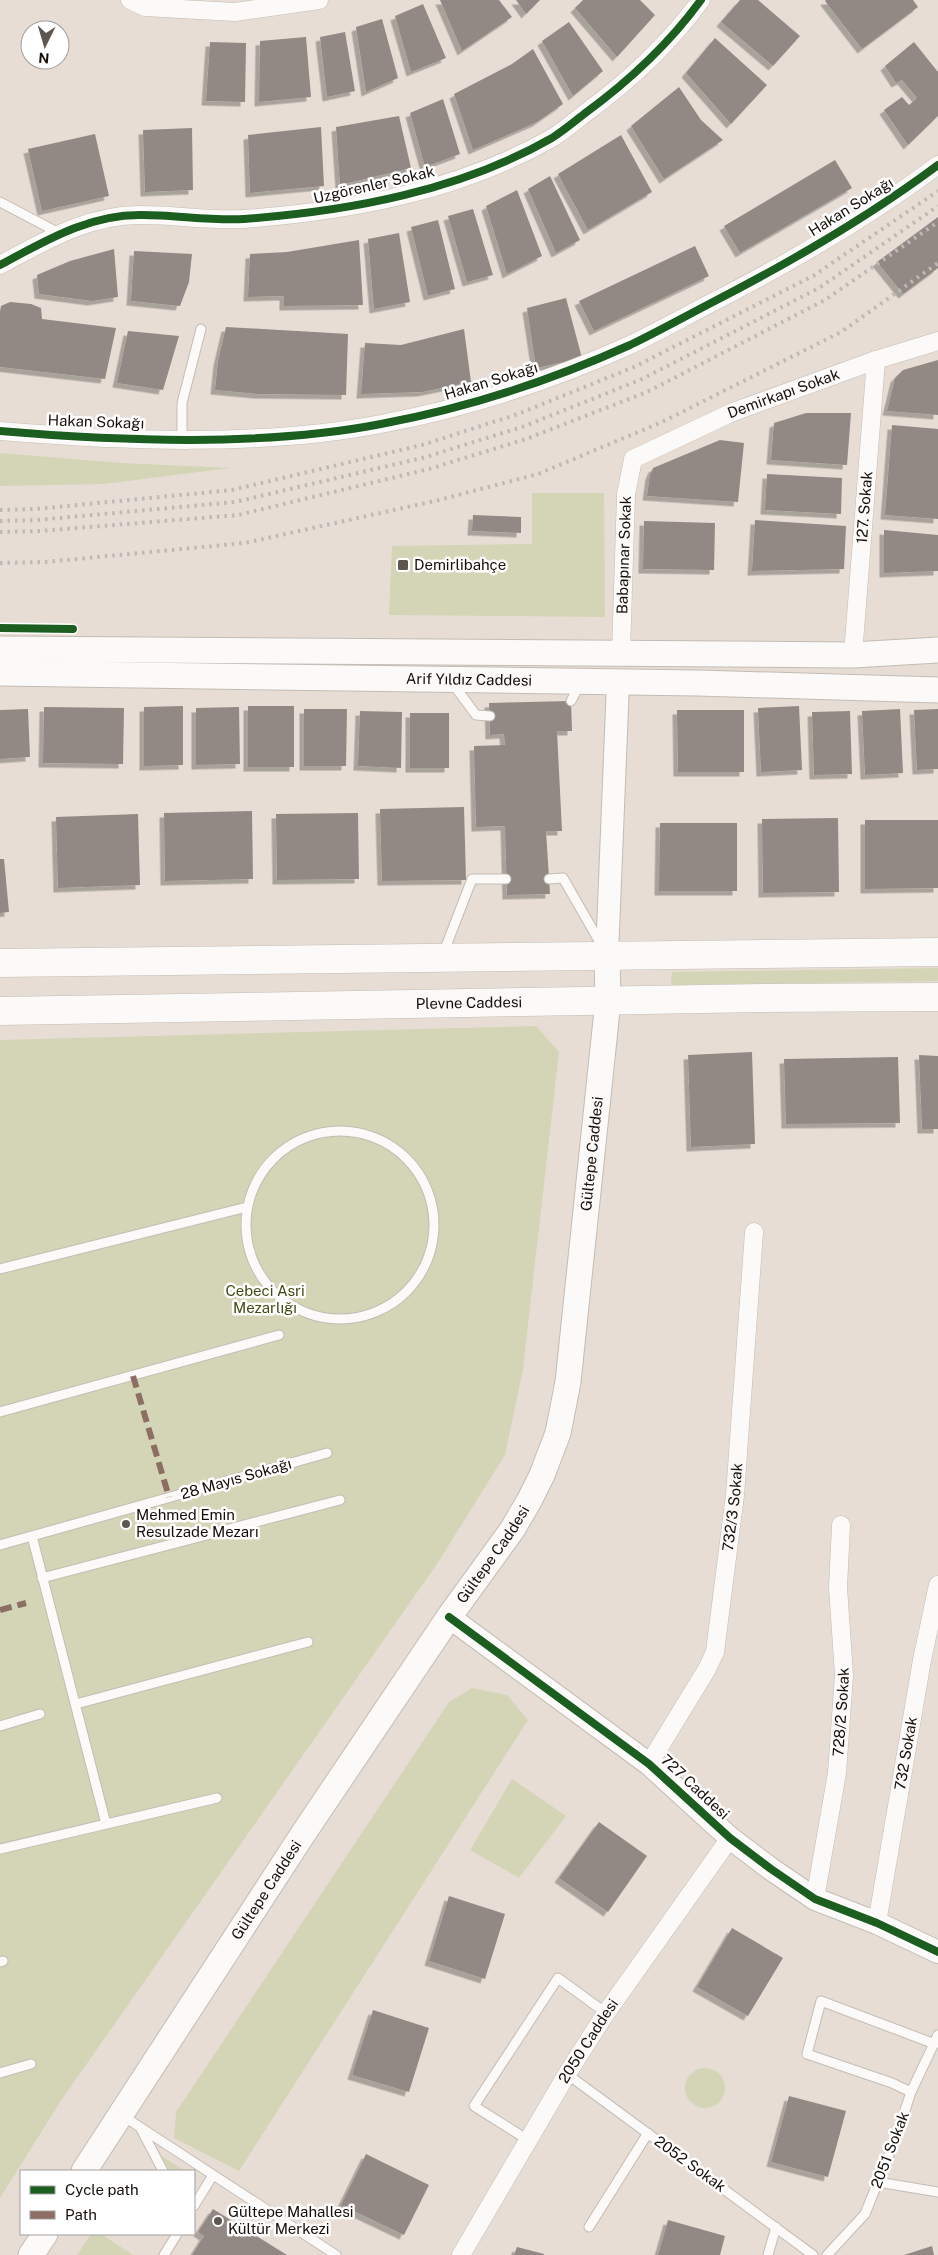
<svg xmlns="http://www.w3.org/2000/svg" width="938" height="2255" viewBox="0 0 938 2255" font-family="'Public Sans',sans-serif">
<defs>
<filter id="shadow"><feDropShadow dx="-4.5" dy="4.5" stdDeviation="0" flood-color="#0004"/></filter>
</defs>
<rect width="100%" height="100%" fill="#e7ddd4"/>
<path fill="#d3d5b6" d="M0,453l122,10 108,5 -126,16 -104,2z
M532,493h72l1,124 -216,-2 3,-69 140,-2z
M938,968v13l-267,4 1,-13z
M536,1026l23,26 -36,317 -18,86 -68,109 -375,535 -62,99v-1158z
M472,1688l35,7 21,25 -289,451 -65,-33 2,-26 273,-410z
M512,1779l54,37 -47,62 -49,-28z
M685 2088a20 20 0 1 1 40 0a20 20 0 1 1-40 0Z
M160,2155l25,16h-15z
M91,2234h10l32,21h-56z"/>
<path fill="#928985" filter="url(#shadow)" d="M440,0h59l13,17 -50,34z
M516,0h24l-14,14z
M583,0h57l15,15 -38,42 -42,-49z
M740,0h18l42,36 -27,30 -52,-44z
M826,0h87l5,7 -56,42 -37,-48z
M423,4l23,54 -35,14 -16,-56z
M382,19l16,59 -32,14 -10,-65z
M569,22l34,49 -30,25 -31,-55z
M345,32l10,59 -28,6 -7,-60z
M306,37l5,60 -52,5 1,-61z
M715,38l52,47 -36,39 -45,-51z
M210,42l36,1 -1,59 -39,-1z
M914,42l24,30v44l-30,29 -24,-35 18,-13 7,8 8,-7 -15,-18 -6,3 -11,-17z
M533,49l30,55 -26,18 -64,28 -19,-56 58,-30z
M679,87l22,33 22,20 -59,39 -33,-53z
M443,99l17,55 -35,13 -15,-54z
M399,116l12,52 -71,17 -4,-58z
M321,127l3,59 -74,7 -2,-58z
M192,128l1,62 -48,2 -2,-62z
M95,134l14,62 -67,15 -14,-62z
M621,135l31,57 -64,38 -30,-56z
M835,160l17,28 -112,65 -16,-27z
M550,176l30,64 -24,13 -28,-64z
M517,190l25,66 -35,18 -21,-68z
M473,209l20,66 -26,7 -19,-66z
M938,217v51l-35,26 -26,-32z
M438,220l17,69 -27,7 -17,-69z
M399,233l11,69 -36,7 -6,-70z
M359,240l4,65 -79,1v-10l-36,1 2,-43 37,-2z
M695,246l14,30 -115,55 -15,-30z
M114,249l4,48 -26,4 -53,-7 -2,-19 33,-14z
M134,251l58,3 -3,28 -9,24 -49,-5z
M566,298l16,60 -46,10 -9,-60z
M10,302l21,2 10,4 1,11 74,9 -11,51 -105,-12v-54l1,-7z
M226,327l122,7 -2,61 -88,-1 -43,-4 3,-29z
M464,329l7,53 -49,10 -61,2 4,-51 36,2z
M128,331l51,5 -16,54 -46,-7z
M938,360v55l-51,-4 8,-33 8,-8z
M806,413h45l-4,52 -76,-5 3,-37z
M892,425l46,4v90l-53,-4z
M720,440l24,3 -6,59 -91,-6 3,-21 3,-7z
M767,474l75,4 -1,36 -76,-4z
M473,515l48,2v16l-49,-2z
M755,520l91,6 -2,43 -92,2z
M644,521l71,2 -1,47 -71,-1z
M884,530l54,5v36l-54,2z
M571,701l1,30h-15l5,100h-16l4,63 -43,1 -2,-69 -29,1 -2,-81 31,-1 -1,-11 -14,1 -1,-32z
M183,706v59l-39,1v-59z
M248,706h46v61h-46z
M799,706l3,64 -41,2 -3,-64z
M44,707l80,1 -1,56 -80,-1z
M239,707l1,57 -44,1v-57z
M28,709l2,48 -30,2v-49z
M304,709h43l-1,57h-42z
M900,709l3,64 -38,2 -3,-64z
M938,709v60l-21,1 -3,-60z
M677,710h67v62h-66z
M360,711l42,1 -1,56 -43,-2z
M850,711l2,63 -38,1 -2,-63z
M410,713h39v55h-39z
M464,807l2,73 -84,1 -2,-72z
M252,811l1,68 -88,2 -1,-68z
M358,813l1,66 -82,1 -1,-66z
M138,814l2,71 -82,3 -2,-71z
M838,818l1,74 -76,1 -1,-74z
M865,820h73v68l-73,1z
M660,823h77v68h-78z
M0,859h4l5,53 -9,1z
M752,1052l3,92 -64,3 -3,-92z
M919,1055l19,1v73h-16z
M898,1057l2,66 -114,1 -2,-65z
M599,1822l48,34 -39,56 -49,-34z
M449,1896l56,18 -20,65 -56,-18z
M732,1928l51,30 -35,58 -51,-29z
M373,2010l56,18 -20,64 -57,-17z
M789,2096l57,15 -18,66 -57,-15z
M366,2154l63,31 -25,50 -63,-30z
M213,2209l74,46h-95l12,-19 -6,-4z
M668,2220l57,16 -5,19h-62z
M932,2246l2,9h-30z
M517,2247l27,7v1h-30z"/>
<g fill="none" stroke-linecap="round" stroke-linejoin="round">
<defs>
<path id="service" d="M0,202l59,31
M182,439v-36l19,-74
M453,684l23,31 14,1
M571,701l9,-17
M549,879l14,-1 39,68
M443,954l29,-75h34
M246 1225a94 94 0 1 1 188 0a94 94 0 1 1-188 0Z
M0,1269l247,-62
M0,1412l279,-77
M32,1536l74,288
M0,1545l327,-92
M42,1578l298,-78
M76,1704l232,-62
M0,1726l40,-12
M0,1849l217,-51
M0,1962l3,-1
M0,2073l31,-9
M567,2074l246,181
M911,2092l-19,-9 -85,-29 14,-53 114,43
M123,2116l213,139
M141,2129l22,42
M528,2140l-54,-34 84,-128 48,35
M878,2182l60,10
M194,2206l19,-31
M589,2227l59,-94
M164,2255l13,-21
M768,2255l8,-28
M827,2255l38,-41 33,-82 13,-40 27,-57"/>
<g id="minor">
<path d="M130,0l15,7 90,5 84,-12"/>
<path d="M0,265c45,-24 89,-51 142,-50 34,0 69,6 102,4 106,-8 215,-28 308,-81 11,-7 22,-16 32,-24 44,-32 85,-70 117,-114"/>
<path d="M0,431c120,10 262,16 381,-7 86,-16 169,-43 249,-79 27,-13 54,-28 81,-42 78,-40 156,-85 227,-138"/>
<path id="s1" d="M621,653l5,-158 7,-36 100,-47 143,-52 62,-19"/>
<path id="s2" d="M853,655l23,-295"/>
<path id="s3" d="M649,1764l58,-95 8,-17 20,-157 19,-263"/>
<path id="s4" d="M815,1899l22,-126 7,-98 -6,-88 3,-62"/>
<path id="s5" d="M877,1923l45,-263 16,-75"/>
<path id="s6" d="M461,2255l106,-181 39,-61 124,-175"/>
</g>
<path id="tertiary" d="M607,955l11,-272
M449,1617l200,147 81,74 41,31 44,30 62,24 61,29"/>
<g id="secondary">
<path d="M0,649l853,6 85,-5"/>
<path id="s7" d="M0,673l698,10 240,7"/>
<path id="s8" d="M84,2171l219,-337 146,-217 63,-87 17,-29 13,-26 16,-42 10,-51 40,-381 -1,-46"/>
<path d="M31,2255l14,-21"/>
</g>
<g id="primary">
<path d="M0,963l938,-11"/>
<path id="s9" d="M0,1011l763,-13 175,-1"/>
</g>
</defs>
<use href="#service" stroke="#c3bcb4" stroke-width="11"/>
<use href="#minor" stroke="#c3bcb4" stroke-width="19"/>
<use href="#tertiary" stroke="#c3bcb4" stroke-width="24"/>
<use href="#secondary" stroke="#c3bcb4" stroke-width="27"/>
<use href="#primary" stroke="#c3bcb4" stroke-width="29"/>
<use href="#service" stroke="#fbfaf9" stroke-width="9"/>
<use href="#minor" stroke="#fbfaf9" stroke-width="18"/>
<use href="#tertiary" stroke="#fbfaf9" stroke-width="22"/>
<use href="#secondary" stroke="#fbfaf9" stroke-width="25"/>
<use href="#primary" stroke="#fbfaf9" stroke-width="28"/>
<path stroke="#bcb9b7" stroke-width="4" stroke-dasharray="2.5 5" stroke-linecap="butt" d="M0,510l36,-1 196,-19 190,-45 96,-31 116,-47 179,-91 125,-85
M0,521l37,-1 198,-18 191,-45 96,-30 118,-47 179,-92 119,-82
M0,532l40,-1 198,-16 191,-46 97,-30 121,-47 178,-92 113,-78
M0,563l45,-1 200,-19 194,-43 99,-26 124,-52 179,-90 97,-69"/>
<path stroke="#8d6e63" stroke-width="6" stroke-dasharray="12 6" stroke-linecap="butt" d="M133,1376l36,121
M0,1610l26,-7"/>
<defs>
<path id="cycleway" d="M0,265c45,-24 89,-51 142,-50 34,0 69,6 102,4 106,-8 215,-28 308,-81 11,-7 22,-16 32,-24 44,-32 85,-70 117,-114
M0,431c120,10 262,16 381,-7 86,-16 169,-43 249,-79 27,-13 54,-28 81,-42 78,-40 156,-85 227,-138
M0,628l73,1
M449,1617l200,147 81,74 41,31 44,30 62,24 61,29"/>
</defs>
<use href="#cycleway" stroke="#fff" stroke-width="11"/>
<use href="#cycleway" stroke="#1b5e20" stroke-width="8"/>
</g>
<g fill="#5e5750" stroke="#fff" stroke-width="2">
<rect x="397" y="559" width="12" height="12" rx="2.5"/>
<circle cx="126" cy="1524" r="5"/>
<circle cx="218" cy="2221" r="5"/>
</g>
<g text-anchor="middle" stroke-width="5" stroke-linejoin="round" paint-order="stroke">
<g font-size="15" fill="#150f09" stroke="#fff">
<text transform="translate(374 185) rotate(-13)" y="5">Uzgörenler Sokak</text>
<text transform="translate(851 207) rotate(-32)" y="5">Hakan Sokağı</text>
<text transform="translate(491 381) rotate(-17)" y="5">Hakan Sokağı</text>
<text dy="5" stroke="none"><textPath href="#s1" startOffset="359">Demirkapı Sokak</textPath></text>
<text transform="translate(96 422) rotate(2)" y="5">Hakan Sokağı</text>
<text dy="5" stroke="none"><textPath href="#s2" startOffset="148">127. Sokak</textPath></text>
<text dy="5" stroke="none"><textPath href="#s1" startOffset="98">Babapınar Sokak</textPath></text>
<text dy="5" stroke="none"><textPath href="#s7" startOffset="469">Arif Yıldız Caddesi</textPath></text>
<text dy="5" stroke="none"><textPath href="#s9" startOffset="469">Plevne Caddesi</textPath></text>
<text dy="5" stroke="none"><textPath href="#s8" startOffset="1160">Gültepe Caddesi</textPath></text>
<text transform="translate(236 1479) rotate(-16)" y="5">28 Mayıs Sokağı</text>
<text dy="5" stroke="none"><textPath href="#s3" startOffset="276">732/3 Sokak</textPath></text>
<text dy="5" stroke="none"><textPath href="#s8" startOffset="740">Gültepe Caddesi</textPath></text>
<text dy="5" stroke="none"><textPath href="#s4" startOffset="189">728/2 Sokak</textPath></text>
<text dy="5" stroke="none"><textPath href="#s5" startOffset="172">732 Sokak</textPath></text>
<text transform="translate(695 1787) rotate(43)" y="5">727 Caddesi</text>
<text dy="5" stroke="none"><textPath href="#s8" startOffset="335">Gültepe Caddesi</textPath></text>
<text dy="5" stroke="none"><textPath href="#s6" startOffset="249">2050 Caddesi</textPath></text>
<text transform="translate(890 2150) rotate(-69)" y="5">2051 Sokak</text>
<text transform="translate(690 2164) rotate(36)" y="5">2052 Sokak</text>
</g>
<g font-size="15" fill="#150f09" stroke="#fff" text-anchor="start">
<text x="414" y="570">Demirlibahçe</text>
<text x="136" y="1520">Mehmed Emin<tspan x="136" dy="17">Resulzade Mezarı</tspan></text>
<text x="228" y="2217">Gültepe Mahallesi<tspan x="228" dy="17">Kültür Merkezi</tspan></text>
</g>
<g font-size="15" fill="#424d13" stroke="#fff">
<text x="265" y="1296">Cebeci Asri<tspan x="265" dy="17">Mezarlığı</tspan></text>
</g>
</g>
<rect x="20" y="2170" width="175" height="65" fill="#ffffff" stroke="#a19f9d"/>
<rect x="30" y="2186" width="25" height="8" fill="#1b5e20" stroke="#a19f9d"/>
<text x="65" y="2195" font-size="15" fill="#150f09">Cycle path</text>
<rect x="30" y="2211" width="25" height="8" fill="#8d6e63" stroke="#a19f9d"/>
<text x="65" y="2220" font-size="15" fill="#150f09">Path</text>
<g transform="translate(45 45) rotate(185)"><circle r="24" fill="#ffffff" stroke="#a19f9d"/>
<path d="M0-4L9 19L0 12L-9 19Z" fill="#5e5750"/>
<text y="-8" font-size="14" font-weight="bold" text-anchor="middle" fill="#150f09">N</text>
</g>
</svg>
